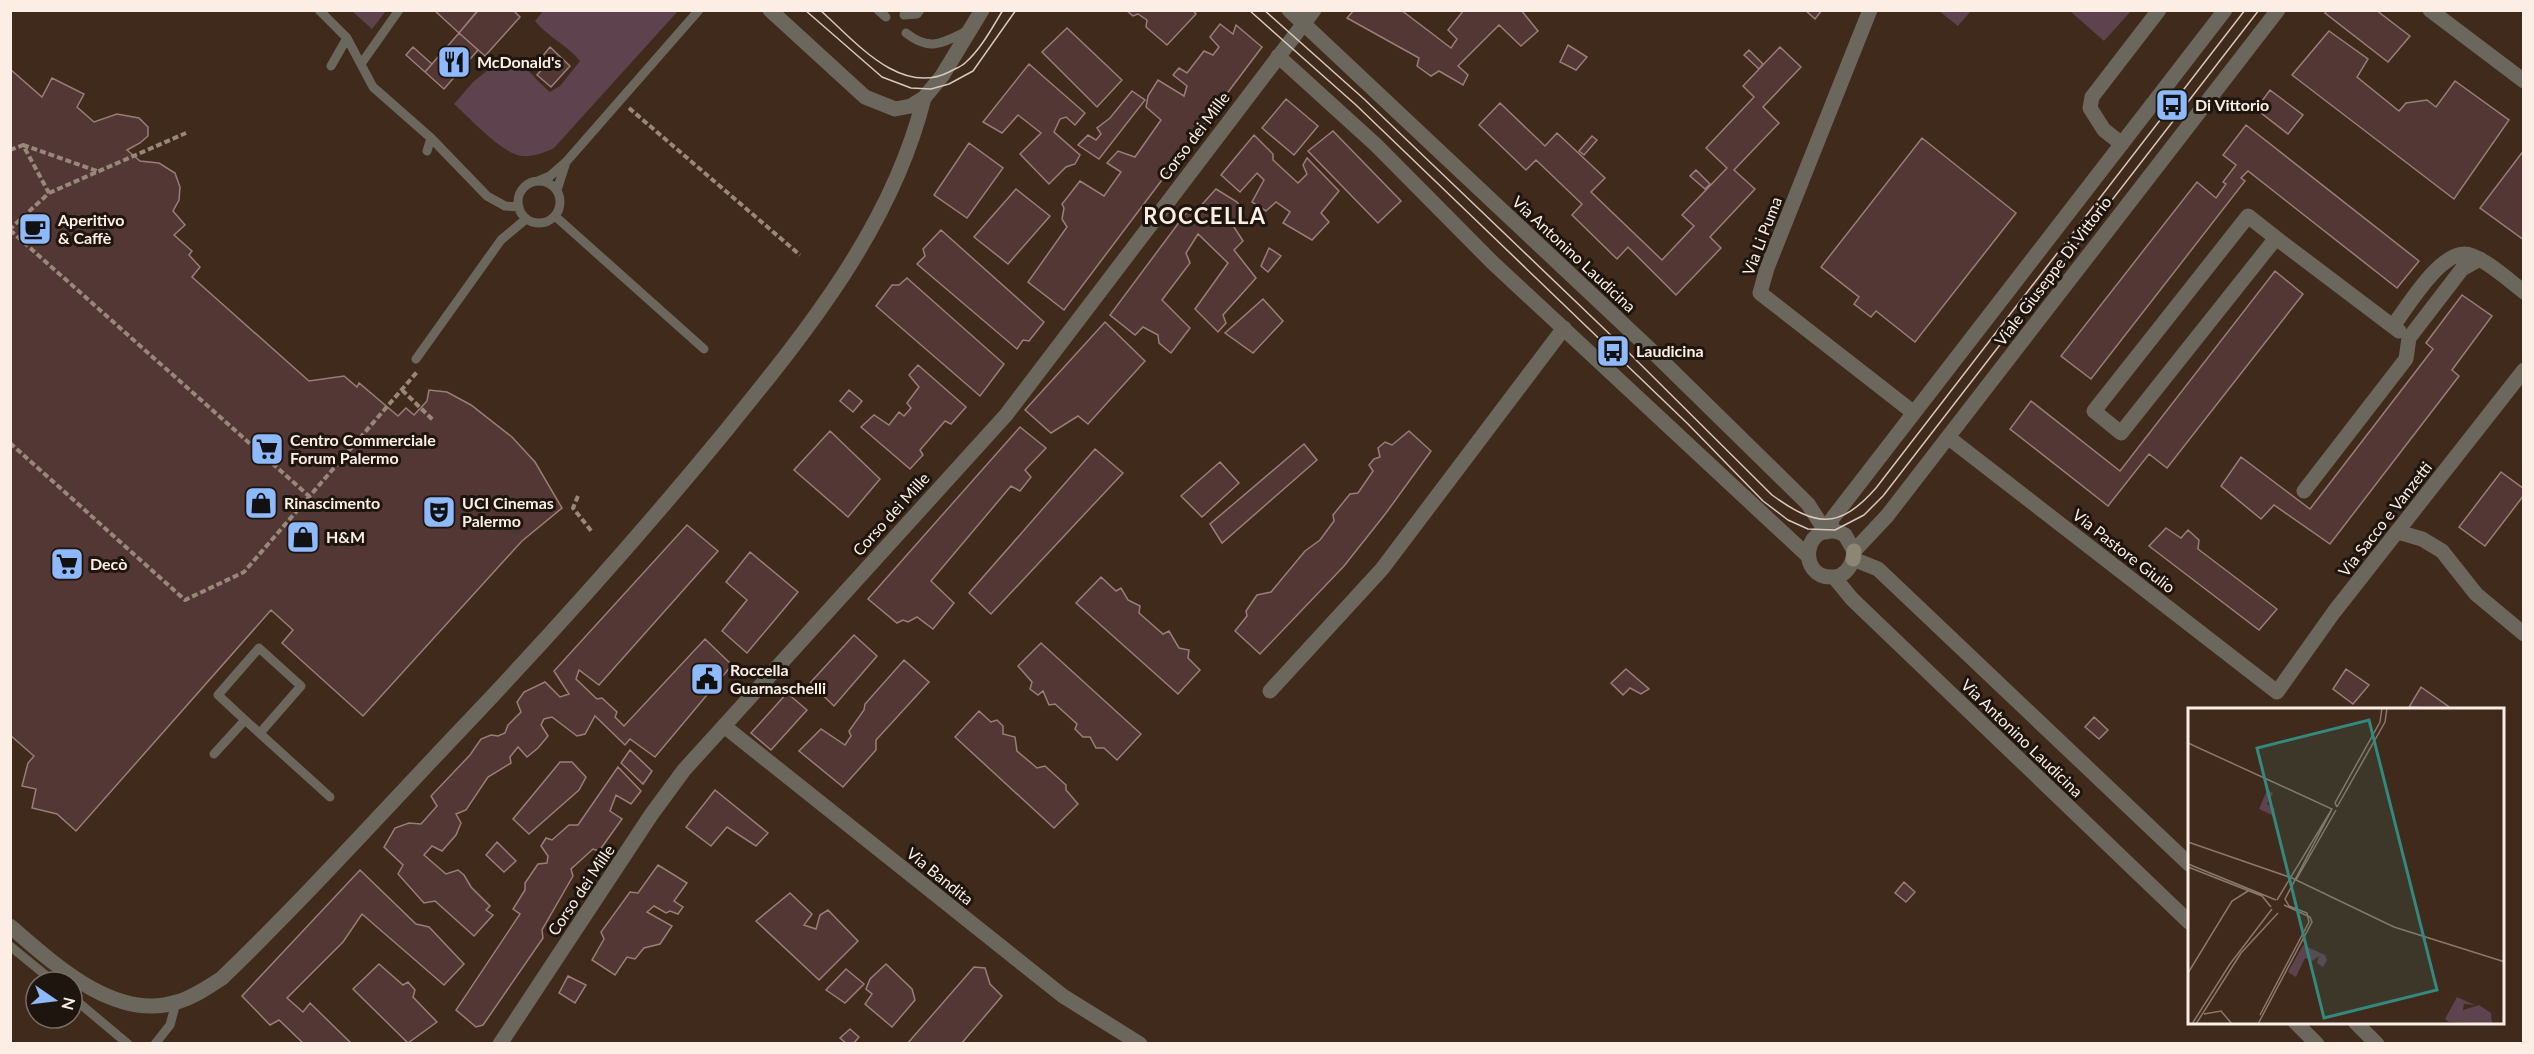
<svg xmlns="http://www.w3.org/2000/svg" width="2534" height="1054" viewBox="0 0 2534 1054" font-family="Lato,sans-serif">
<rect width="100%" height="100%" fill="#3f2a1b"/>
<path fill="#5e424d" d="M352,11h34l-14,18z
M543,11h135l-124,137c-11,5 -20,9 -32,8 -20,-2 -52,-38 -68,-52l19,-22 35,-28c17,10 27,26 42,38l10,-6 20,-25c-13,-16 -32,-24 -45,-40z
M1939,11h32l-13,15z
M2070,11h61l-27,30z"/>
<path fill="#533735" stroke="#9c7c79" stroke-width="1.5" d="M434,10h42l1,2 -18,21z
M478,10h35l7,7 -35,39 -26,-23z
M1126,10h67l3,4 -29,31 -21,-18 1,-7 -9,-6 -5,2z
M1354,10h47l50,38 6,-9 -9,-9 16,-20h57l17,21 -17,15 -22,-21 -41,41 10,9 -5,10 -24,-14 -8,5 -14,-10 2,-8 -72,-40z
M1805,10h17l-7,9z
M2327,10h49l34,26 -22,26 -63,-49z
M1220,24l13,10 3,-9 26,22 -198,263 -36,-28 39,-55 -5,-8 2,-11 -2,-4 18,-23 24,15 17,-24 -14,-9 11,-12 17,6 26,-37 -15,-13 2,-11 10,-16 26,16 3,-10 -14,-11 6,-7 8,5 17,-22 9,4 6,-8 -9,-10z
M1067,28l55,52 -25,27 -55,-55z
M2329,31l39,28 -11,18 42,34 7,-8 21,-3 9,7 19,-26 54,39 -55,79 -162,-124z
M459,33l19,17 -34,39 -19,-17z
M1568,45l19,12 -11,13 -16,-8z
M413,47l19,17 -7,8 -19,-17z
M550,47l20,19 -19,21 -14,-12 6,-7 -6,-5z
M1780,47l21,20 -38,40 16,16 -45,47 21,19 -45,48 11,11 -45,47 -48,-48 -11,12 -45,-44 10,-11 -46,-44 -10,10 -47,-45 21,-22 45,43 12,-13 48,45 -14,14 71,68 32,-34 -12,-11 45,-47 -21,-20 48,-51 -11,-11z
M1749,50l14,14 -4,5 -15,-14z
M1029,64l56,49 -10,12 -9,-8 -6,2 -6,13 26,23 -5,9 -9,3 -17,17 -29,-30 21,-21 -23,-18 -16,18 -19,-11z
M10,69l32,28 10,-19 32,16 -7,13 17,15 23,-8 22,4 9,9v9l-8,7 -13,7 13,11 19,2 16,10 5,14 -1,13 -6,11 12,14 -11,10 18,16 -3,4 11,12 -8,10 117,104 35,-5 13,11 2,-4 39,33 8,-8 8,7 13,-14 2,-11 18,2 24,13 41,32 23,25 27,46 -40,33 -159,175 -81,-73 11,-13 -22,-20 -195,221 -19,-17 -25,-6 4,-19 -14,-3 6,-23 6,-7 -24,-21z
M2270,90l33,25 -15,19 -32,-25z
M1132,91l13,9 -46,59 -21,-14 10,-10 8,5 5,-6 -4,-6 13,-10z
M1286,99l32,27 -24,29 -32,-27z
M2246,125l173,136 -22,27 -149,-117 -7,7 4,3 -154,198 -30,-23 136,-174 19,16 10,-14 -3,-2 13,-17 -13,-10z
M1333,131l68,70 -23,22 -70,-72z
M1254,135l19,19v6l25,23 9,-9 -4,-9 4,-7 32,33 -18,22 8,9 -17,18 -29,-17 7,-11 -14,-10 -10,9 -14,-9 12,-22 -7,-7 -17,19 -19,-17z
M1592,136l5,4 -13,15 -5,-4z
M1922,138l94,75 -101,129 -39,-31 -5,6 -17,-13 5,-7 -38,-30z
M969,143l34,25 -36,50 -33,-23z
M2524,150v90l-44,-32z
M1696,170l14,14 -5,5 -15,-13z
M1016,189l34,27 -42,48 -34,-27z
M1216,189l21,13 7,10 -10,15 9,14 -9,9 22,28 -33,37 3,8 -8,9 -23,-23 33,-46 -30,-29 -12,19 4,10 -28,37 28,28 -19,25 -12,-10 -1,-8 -15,-8 -8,8 -25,-20 79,-106 8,1z
M941,230l103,92 -15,19 -6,-1 -6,9 -100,-85 8,-8 -2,-7z
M1269,248l12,8 -13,16 -7,-6z
M2275,271l28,23 -136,174 -18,-14 -41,52 -98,-77 21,-28 89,70z
M907,278l97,86 -24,32 -104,-90 16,-21h7z
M2462,295l30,21 -40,54 7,6 -129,168 -56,-39 -13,14 -40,-33 20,-29 69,52 123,-160 -7,-6z
M1263,299l20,22 -30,32 -28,-20z
M1105,322l40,39 -57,63 -10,-8 -27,17 -26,-23z
M918,365l48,42 -15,17 -6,-3 -25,29 3,5 -13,14 -49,-42 13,-12 15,10 10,-13 5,4 7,-8 -4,-5 12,-16 -10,-12z
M849,390l13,11 -9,11 -13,-11z
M1020,427l26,21 -21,22 6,7 -11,14 -9,-5 -80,95 23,22 -21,26 -16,-12 -9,5 -5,-2 -6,3 -29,-24z
M830,431l50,48 -32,38 -54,-47z
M1409,431l22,20 -45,62 -42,53 -84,88 -25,-23 12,-15 -1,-5 11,-16 14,-3 34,-41 15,-11 14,-19 -1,-6 17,-21 8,-1 15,-22 -4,-6 5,-6 6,-2 -2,-9 7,-6 7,3z
M1304,444l13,16 -95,83 -12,-19z
M1095,449l28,24 -132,141 -22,-21z
M1220,462l19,21 -37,34 -21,-21z
M2501,472l23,17v6l-39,51 -26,-19z
M687,525l31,26 -119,134 -20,-15 -3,9 21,20 5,-1 15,14 -2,5 9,9 81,-87 27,26 -77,92 -25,-18 -5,6 -30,-29 -10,18 -8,2 -25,-19 -8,2 -3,6 7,11 -10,12 -11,9 -9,-10 -8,10 1,6 -23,14 -22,33 -10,4 5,9 -5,12 -14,16 -10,-5 -8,9 22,19 12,-4 6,5 7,12 19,19 -4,4 7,5 -19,21 -39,-35 -11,2 -26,-29 5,-9 -19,-18 11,-19 14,-5 12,1 16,-18 -6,-10 39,-41 11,-16 10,-4 7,1 7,-3 3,-8 13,-13 -4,-10 7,-10 21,-10 15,15 9,-3 -15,-23z
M2166,528l15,10 7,-8 11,10 -1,9 79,60 -18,21 -110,-84z
M750,552l48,40 -51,61 -25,-22 25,-31 -21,-18z
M1101,577l15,14 5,-3 7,12 12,6 -1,7 24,21 6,-3 10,17 10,2 -1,8 12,12 -22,24 -102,-91z
M854,635l23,21 -43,50 -24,-23z
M1041,643l100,91 -24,26 -13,-12h-8l-6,-11h-7l-8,-8 2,-5 -22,-20 -6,1 -6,-14 -5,4 -8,-6 2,-7 -14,-16z
M904,660l25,22 -53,58v10l-33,37 -44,-36 22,-22 24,16 6,-9 -2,-5 15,-21 1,-6z
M1626,669l23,20 -8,5 -11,-6 -7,7 -12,-12z
M2346,669l23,16 -16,19 -20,-15z
M2421,687l31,22 -43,-2z
M787,693l20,17 -36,40 -20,-17z
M979,711l12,11 6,-2 6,6v8l12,3 2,14 20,17 8,-2 21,19v5l12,14 -24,24 -99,-91z
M2094,717l14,13 -9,9 -14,-12z
M630,750l22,21 -9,13 -22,-21z
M560,762h12l14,15 -7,13 -50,44 -16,-15z
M618,767l23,24 -10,13 -15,-9 -6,16 12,8 -23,32 -6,-2 -22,20 2,7 -31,54 1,8 -60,87 -7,2 -20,-17 64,-96 -7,-5 12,-19v-7l13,-19 9,-1 1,-7 -7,-10 5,-8 6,2 17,-15h9z
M715,790l53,43 -12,13 -29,-19 -16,19 -25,-19z
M497,842l19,19 -12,11 -18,-17z
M658,865l29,18 -13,18 9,6 -5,7 -8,-3 -4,2 -12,-7 -7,6 25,14 -12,18 -16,4 -9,11 -8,-2 -12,18 -23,-15 12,-21 -3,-7 29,-40 8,1z
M360,870l56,54 13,3 35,37 -20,21 -82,-71 -19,28 -56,56 16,14 7,-9 42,41h-48l-25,-24 -9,5 -28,-29z
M1904,882l11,10 -9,10 -11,-9z
M790,893l22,21 -8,11 12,4 4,-14 8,-5 30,31 -39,39 -63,-59z
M379,964l24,21 5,-3 7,8 -2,7 24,25 -29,21 -55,-54z
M886,964l26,25 3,11 -23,27 -27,-23 7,-10 -6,-5 4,-10z
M974,967l11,1 5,16 12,12 -41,48h-54z
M846,969l18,15 -19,19 -19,-13z
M568,976l18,9 -11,18 -16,-10z
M850,1029l9,8 -6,7h-6l-7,-6z"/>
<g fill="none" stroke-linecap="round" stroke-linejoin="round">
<path stroke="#99877a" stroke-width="4" stroke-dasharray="6 3" stroke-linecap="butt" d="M629,108l171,147
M23,145l74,26
M10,150l13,-5 26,48 -39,36
M49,193l137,-60
M10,230l300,267
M402,390l31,30
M10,443l175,157 59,-28 173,-200
M578,496l-5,12 20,25"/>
<path stroke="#6c675c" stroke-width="9" d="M319,10l28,28 26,49 58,51 56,58 18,10 14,1
M878,10l8,7
M904,15l13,-1 3,-4
M906,33c24,19 36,10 61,-2
M361,64l38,-54
M331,66l16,-28
M427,151l4,-13
M518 202a21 21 0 1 1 42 0a21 21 0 1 1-42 0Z
M538,181l12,-5 16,-14 133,-152
M557,190l9,-28
M555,216l149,133
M416,359l85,-119 25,-21
M245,720l-27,-25 41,-47 42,38 -41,47
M214,754l31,-34 85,77
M10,946l44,36
M72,997l56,47
M155,1044l15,-19 6,-22"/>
<path stroke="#6c675c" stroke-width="15" d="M1870,10l-103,258 -7,25 154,120
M2430,10l94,71
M2122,144l-18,-14 -14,-22 2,-11 67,-87
M2248,216l28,22 -155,195 -27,-22z
M2276,238l123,93
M2393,326c15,-20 45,-71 71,-72 15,-1 47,28 60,38
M1949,438l328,254 57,-80 190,-242
M2304,491l102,-132 3,-21 53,-69 18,-10
M1830,531l2,-12 393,-509
M2398,532l24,7 20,12 34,43 48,40
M1854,551l33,-35 391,-506
M1270,691l112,-122 182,-241
M724,726l339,270 77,48
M10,926c43,37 105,96 167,76 17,-5 31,-15 45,-24 85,-82 164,-170 245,-255 89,-94 175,-190 257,-290 82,-101 168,-206 200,-335"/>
<path stroke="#6c675c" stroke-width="15" d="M770,10l95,87 30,12 16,-3 13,-8 18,-22 40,-66
M1289,10l365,343 154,151 18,28
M1278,56l98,89 116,117 316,294
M1854,551l-9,-16c-41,-21 -51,45 -11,42 10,-1 16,-9 19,-18l25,10 311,295
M1834,577l18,22 337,323
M2295,1022l22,22
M2355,1022l22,22
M500,1044l151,-229 33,-45 322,-355 308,-405"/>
<path stroke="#8e8674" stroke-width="15" d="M1853,559l1,-8"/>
<path stroke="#d7c7bd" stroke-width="1.5" d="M805,10l77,67 29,11 20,1 18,-5 24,-13 43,-61
M820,10c34,30 80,87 129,62 5,-3 12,-5 16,-9 16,-14 27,-35 38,-53
M1249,10l107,95 332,319 75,77 25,19 20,9 27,1 29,-15 19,-19 376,-486
M1264,10l100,89 255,244 153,152c43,31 66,36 104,-7l369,-478"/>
</g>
<defs>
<symbol id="restaurant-square" viewBox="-11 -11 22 22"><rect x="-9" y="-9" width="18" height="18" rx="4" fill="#8eb9fd" stroke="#1f150f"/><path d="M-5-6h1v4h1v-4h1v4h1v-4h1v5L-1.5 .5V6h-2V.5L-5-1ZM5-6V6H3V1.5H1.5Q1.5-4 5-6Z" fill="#111"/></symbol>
<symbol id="bus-square" viewBox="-11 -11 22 22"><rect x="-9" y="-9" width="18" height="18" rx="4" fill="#8eb9fd" stroke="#1f150f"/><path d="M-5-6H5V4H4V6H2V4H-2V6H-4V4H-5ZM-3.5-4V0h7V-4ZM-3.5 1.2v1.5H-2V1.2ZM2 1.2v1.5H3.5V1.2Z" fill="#111"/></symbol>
<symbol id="cafe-square" viewBox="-11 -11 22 22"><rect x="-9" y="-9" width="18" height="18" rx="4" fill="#8eb9fd" stroke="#1f150f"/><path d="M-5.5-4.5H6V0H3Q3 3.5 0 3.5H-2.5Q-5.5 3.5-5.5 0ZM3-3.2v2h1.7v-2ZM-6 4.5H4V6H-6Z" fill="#111"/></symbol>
<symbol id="supermarket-square" viewBox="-11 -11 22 22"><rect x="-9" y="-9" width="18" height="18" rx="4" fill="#8eb9fd" stroke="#1f150f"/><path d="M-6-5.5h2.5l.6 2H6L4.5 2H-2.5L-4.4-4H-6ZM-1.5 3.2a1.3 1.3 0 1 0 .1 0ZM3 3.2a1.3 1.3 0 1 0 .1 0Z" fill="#111"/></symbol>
<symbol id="shop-square" viewBox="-11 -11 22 22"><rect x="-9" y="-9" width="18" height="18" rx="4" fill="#8eb9fd" stroke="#1f150f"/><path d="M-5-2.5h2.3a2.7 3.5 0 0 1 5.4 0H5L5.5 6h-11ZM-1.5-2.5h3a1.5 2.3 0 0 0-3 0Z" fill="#111"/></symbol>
<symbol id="theatre-square" viewBox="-11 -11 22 22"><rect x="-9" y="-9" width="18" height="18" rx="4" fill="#8eb9fd" stroke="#1f150f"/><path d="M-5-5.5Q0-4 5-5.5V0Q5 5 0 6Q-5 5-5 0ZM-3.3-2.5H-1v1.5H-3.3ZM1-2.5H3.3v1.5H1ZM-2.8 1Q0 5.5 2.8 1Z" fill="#111"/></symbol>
<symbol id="civic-square" viewBox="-11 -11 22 22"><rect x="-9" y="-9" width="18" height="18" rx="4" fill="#8eb9fd" stroke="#1f150f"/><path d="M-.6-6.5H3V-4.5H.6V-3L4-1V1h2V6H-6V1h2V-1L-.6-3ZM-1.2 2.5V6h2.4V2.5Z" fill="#111"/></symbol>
</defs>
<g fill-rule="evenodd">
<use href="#restaurant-square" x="435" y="43" width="38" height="38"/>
<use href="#bus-square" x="2153" y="86" width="38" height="38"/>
<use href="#cafe-square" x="16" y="210" width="38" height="38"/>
<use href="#bus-square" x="1594" y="332" width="38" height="38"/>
<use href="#supermarket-square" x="248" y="430" width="38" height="38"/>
<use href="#shop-square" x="242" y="484" width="38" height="38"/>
<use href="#theatre-square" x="420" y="493" width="38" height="38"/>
<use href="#shop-square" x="284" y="518" width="38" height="38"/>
<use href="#supermarket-square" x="48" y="545" width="38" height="38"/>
<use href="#civic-square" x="688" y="660" width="38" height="38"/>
</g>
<g text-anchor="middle" stroke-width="6" stroke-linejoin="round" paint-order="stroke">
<g font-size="16" font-weight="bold" fill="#fdeee5" stroke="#1f150f" text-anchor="start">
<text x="477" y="68">McDonald's</text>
<text x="2195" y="111">Di Vittorio</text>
<text x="58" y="226">Aperitivo<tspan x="58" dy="18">&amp; Caffè</tspan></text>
<text x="1636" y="357">Laudicina</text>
<text x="290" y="446">Centro Commerciale<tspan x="290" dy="18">Forum Palermo</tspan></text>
<text x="284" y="509">Rinascimento</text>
<text x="462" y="509">UCI Cinemas<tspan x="462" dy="18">Palermo</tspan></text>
<text x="326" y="543">H&amp;M</text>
<text x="90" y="570">Decò</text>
<text x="730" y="676">Roccella<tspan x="730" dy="18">Guarnaschelli</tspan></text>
</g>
<g font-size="16" fill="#fdeee5" stroke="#1f150f">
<text transform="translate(1194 136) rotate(-53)" y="6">Corso dei Mille</text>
<text transform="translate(1762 236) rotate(-69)" y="6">Via Li Puma</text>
<text transform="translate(1574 254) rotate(43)" y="6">Via Antonino Laudicina</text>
<text transform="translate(2053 271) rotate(-53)" y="6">Viale Giuseppe Di Vittorio</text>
<text transform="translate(891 514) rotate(-48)" y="6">Corso dei Mille</text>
<text transform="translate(2385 519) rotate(-52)" y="6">Via Sacco e Vanzetti</text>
<text transform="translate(2124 551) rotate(38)" y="6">Via Pastore Giulio</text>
<text transform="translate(2022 738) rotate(44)" y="6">Via Antonino Laudicina</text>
<text transform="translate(940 876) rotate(39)" y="6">Via Bandita</text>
<text transform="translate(581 890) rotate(-56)" y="6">Corso dei Mille</text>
</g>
<g font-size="22" font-weight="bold" letter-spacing="1.5" fill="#fdeee5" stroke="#1f150f">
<text x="1205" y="224">ROCCELLA</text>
</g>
</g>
<g transform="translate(2188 708)">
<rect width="316" height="316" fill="#3f2a1b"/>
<path d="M79,82l6,3 -6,11 8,5 -3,6 -13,-6zM115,237l22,10 2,5 -4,7 -6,-4 2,-7 -7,5 -7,-3 -9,19 -8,-5zM269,289l18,8 -11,-1 -1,6 16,-5 12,8 1,11 -43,-2 -4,-3z" fill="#5e424d"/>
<path fill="none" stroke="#8b786c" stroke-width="1.5" d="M0,35l144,66 -47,90 4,7 18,7 2,9 -49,93M149,99l-2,-4 45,-81 2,-14M149,99l48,-85 2,-14M0,134l104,36 102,49 111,35M0,156l88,36M0,159l74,29 9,11M108,172l40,-70M89,192l55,-91M0,265l44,-72 16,-10M16,306l17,-3 11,13M4,316l38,-60 42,-55M8,316l45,-71 37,-40M30,316h22M70,316l54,-102 -2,-5 -26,-12"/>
<path fill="#338880" fill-opacity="0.15" stroke="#338880" stroke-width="3" d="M181,12l68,270 -113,28 -67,-270z"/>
<rect width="316" height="316" fill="none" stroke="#fdeee5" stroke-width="3"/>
</g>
<rect width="2534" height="1054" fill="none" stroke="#fdeee5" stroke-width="24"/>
<g transform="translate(54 1000) rotate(104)"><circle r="28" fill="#1f150f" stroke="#786c65" stroke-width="1.5"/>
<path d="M0-4.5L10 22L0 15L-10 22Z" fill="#8eb9fd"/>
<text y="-9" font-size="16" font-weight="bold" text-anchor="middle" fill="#fdeee5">N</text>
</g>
</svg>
